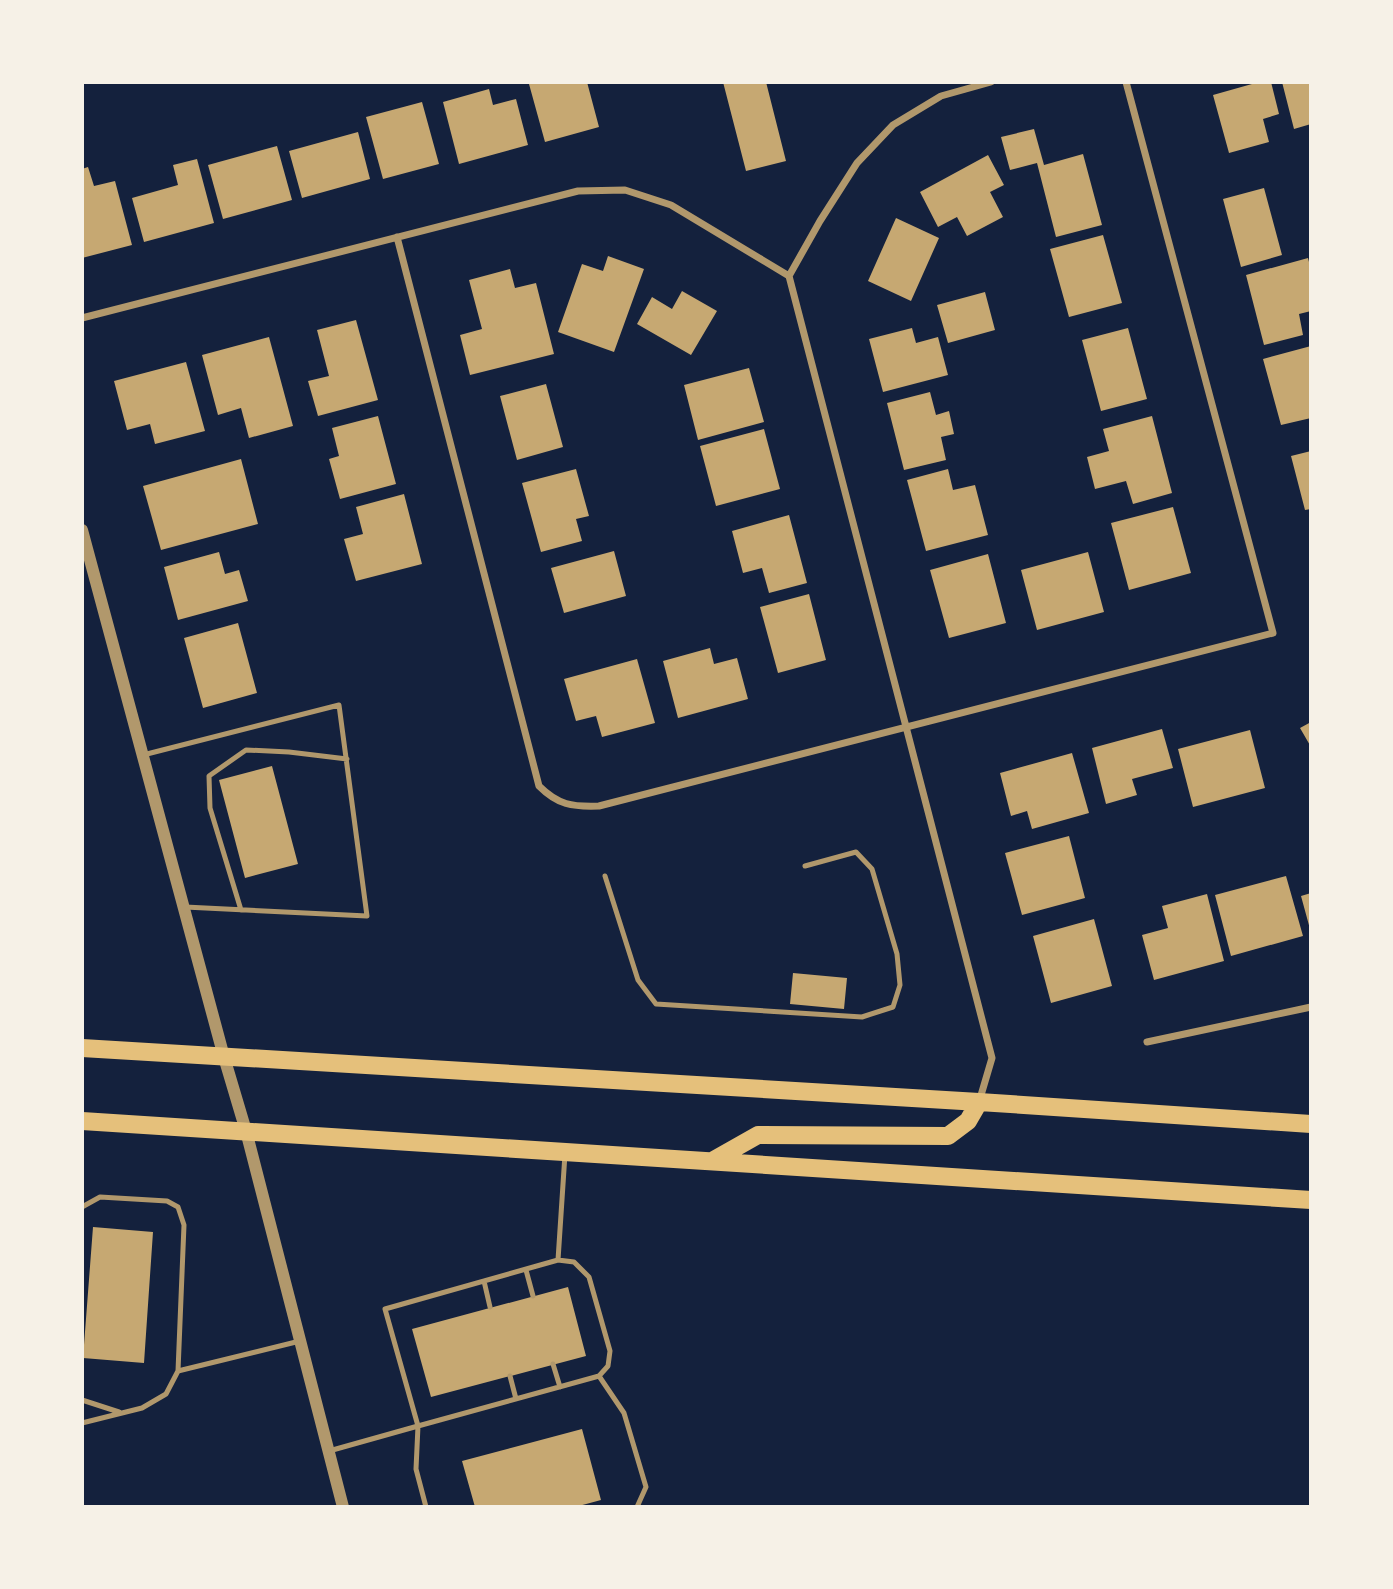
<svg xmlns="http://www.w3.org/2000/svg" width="1393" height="1589" viewBox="0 0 1393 1589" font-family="'Titillium Web',sans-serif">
<rect width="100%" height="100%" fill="#14213d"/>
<path fill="#c6a872" d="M534,82h53l12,45 -54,15 -16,-58z
M723,82h43l20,79 -40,10z
M1259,82h12l8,32 -16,5 6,23 -40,11 -16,-58z
M1282,82h29v42l-17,5z
M489,89l4,16 23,-6 12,46 -69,19 -16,-62z
M422,102l17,62 -56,15 -17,-62z
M1034,129l10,36 39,-11 19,71 -46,12 -19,-74 -27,7 -9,-33z
M358,132l12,47 -68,19 -13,-47z
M277,146l15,54 -69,19 -15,-54z
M988,155l16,30 -14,7 13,25 -36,19 -10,-19 -19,10 -18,-35z
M197,159l17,64 -70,19 -12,-44 46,-13 -5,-20z
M88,167l6,19 21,-5 17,64 -50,13v-89z
M1264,188l18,67 -41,12 -18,-68z
M896,218l43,20 -28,63 -43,-20z
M1103,235l19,68 -53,14 -19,-68z
M608,256l36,13 -30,83 -56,-20 24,-68 21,7z
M1308,258l3,12v41l-12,3 4,21 -39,10 -18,-70z
M510,269l5,19 21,-5 18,71 -84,21 -10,-40 22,-6 -13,-49z
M682,291l35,20 -26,44 -54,-31 15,-27 20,12z
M985,292l10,38 -47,13 -11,-38z
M356,320l22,80 -60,16 -10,-35 21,-5 -12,-46z
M912,328l4,15 22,-6 10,38 -65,17 -14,-53z
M1128,328l19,71 -46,12 -19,-71z
M269,337l24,89 -44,12 -8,-30 -23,7 -16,-60z
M1311,346v72l-30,7 -18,-66z
M186,362l19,69 -50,13 -5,-20 -23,6 -13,-49z
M749,368l15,54 -66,18 -14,-55z
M546,384l17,63 -46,13 -17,-64z
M930,392l6,23 13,-4 5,23 -13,3 5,23 -42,10 -17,-67z
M378,416l18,68 -56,15 -11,-40 10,-3 -7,-28z
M1152,416l20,77 -39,11 -7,-23 -31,8 -8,-32 22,-6 -6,-22z
M764,429l16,60 -64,17 -16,-60z
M1311,451v58l-6,1 -14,-54z
M241,459l17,65 -97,26 -18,-64z
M576,469l13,47 -13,3 6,22 -41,11 -19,-69z
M948,469l5,21 22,-5 13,50 -62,16 -19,-71z
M404,494l18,70 -66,17 -12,-42 19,-5 -7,-27z
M1173,507l18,66 -62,17 -18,-67z
M789,515l18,68 -38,10 -7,-25 -19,5 -11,-42z
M614,551l12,45 -62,17 -13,-45z
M219,552l6,22 14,-4 9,31 -70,19 -14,-53z
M1088,552l16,60 -67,18 -16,-60z
M988,554l18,69 -57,15 -19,-68z
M809,594l17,66 -48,13 -18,-66z
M238,623l19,70 -54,15 -19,-70z
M710,648l4,16 23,-6 11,41 -70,19 -15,-57z
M637,659l18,64 -53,14 -6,-21 -20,5 -12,-42z
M1311,722v25l-11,-19z
M1162,729l11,39 -41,11 5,16 -31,9 -14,-56z
M1250,730l15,58 -72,19 -15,-58z
M1072,753l17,60 -57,16 -5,-18 -16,5 -11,-43z
M272,766l26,98 -53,14 -26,-98z
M1069,836l16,62 -63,17 -17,-62z
M1286,876l17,60 -72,20 -16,-61z
M1311,893v36h-1l-9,-33z
M1207,894l17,67 -70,19 -12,-45 26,-7 -6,-22z
M1094,919l18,67 -61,17 -18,-67z
M793,973l54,5 -3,31 -54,-5z
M93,1227l60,5 -9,131 -61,-5z
M568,1287l18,69 -155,41 -19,-68z
M582,1429l19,71 -26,7h-100l-13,-46z"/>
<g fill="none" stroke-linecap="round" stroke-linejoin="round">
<path stroke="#b1986c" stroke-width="5" d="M143,755l196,-50 28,211 -182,-9
M605,876l33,104 18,24 206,13 31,-10 7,-22 -3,-31 -25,-85 -16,-17 -51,14
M241,910l-31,-102 -1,-32 37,-26 43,2 58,7
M82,1207l18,-10 67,4 11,6 6,18 -6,146 -12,23 -24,14 -60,15
M526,1270l7,26
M484,1281l6,26
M553,1364l7,23
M178,1371l122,-30
M510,1376l6,23
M599,1376l25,37 22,74 -9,20
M82,1400l37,12
M329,1451l89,-25 -33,-117 173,-49 7,-106
M426,1507l-10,-38 2,-43 181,-50 9,-10 2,-15 -21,-74 -15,-15 -16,-2"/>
<path stroke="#b1986c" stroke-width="7" d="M397,237l142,549c19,19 33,21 60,20l674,-173 -147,-551
M789,276l203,782 -13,44
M789,276l31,-55 37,-58 36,-38 48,-29 50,-14
M82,318l496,-127 47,-1 46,15 118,71
M1147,1042l164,-35"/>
<path stroke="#b1986c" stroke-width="12" d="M82,530l142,527 22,74 97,376"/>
<path stroke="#e5c07b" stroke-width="18" d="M82,1048l897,54 332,22
M82,1121l1229,79
M712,1161l46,-26 190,1 20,-15 11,-19"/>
</g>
<rect width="1393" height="1589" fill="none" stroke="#f6f1e7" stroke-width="168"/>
</svg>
